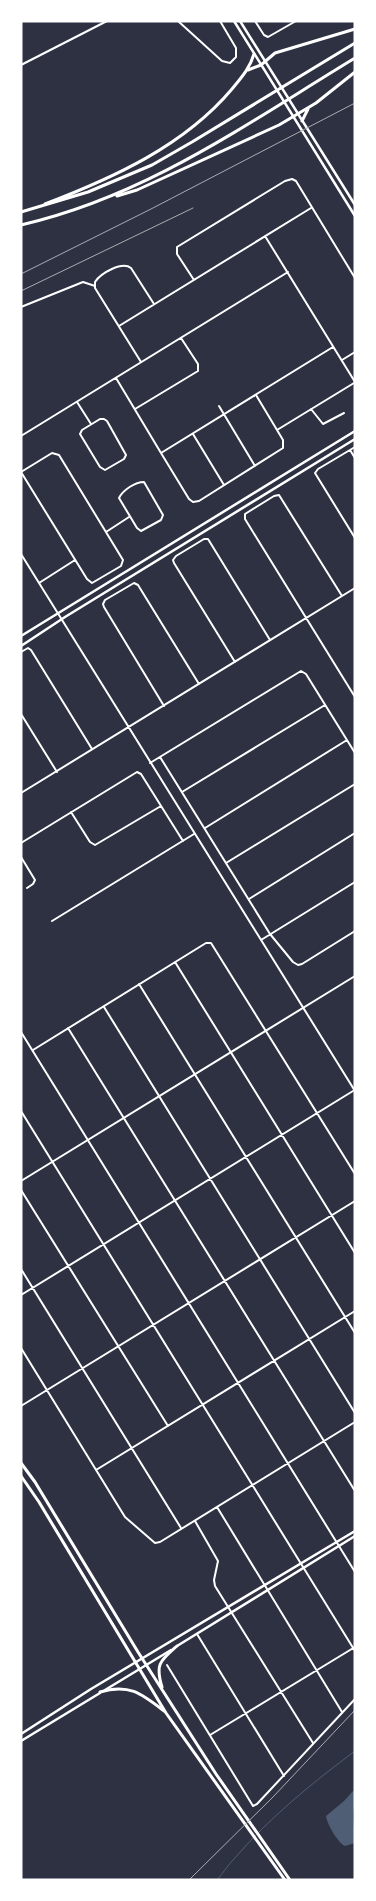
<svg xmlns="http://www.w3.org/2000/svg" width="376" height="1901" viewBox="0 0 376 1901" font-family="'Archivo Narrow',sans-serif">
<rect width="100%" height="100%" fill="#2d3142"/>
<path fill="#4f5d75" d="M353,1791l2,1 -2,24 2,27 -10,3c-7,-3 -18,-22 -19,-30l18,-15z"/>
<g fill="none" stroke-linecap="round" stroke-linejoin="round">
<path stroke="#4f5d75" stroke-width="1" d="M217,1880c6,-7 11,-15 17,-21 35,-41 78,-76 121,-108"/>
<path stroke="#fff" stroke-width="2" d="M178,21l44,40 8,2 6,-6v-9l-16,-27
M255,21l9,14 4,2 28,-16
M21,65l86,-44
M265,236l90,146
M194,280l-17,-26v-7l108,-66 7,-2 4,2 59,97
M21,307l62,-25 12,4
M119,326l192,-118
M342,360l13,-8
M141,362l-46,-74v-6c6,-9 27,-21 36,-14l23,36
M116,378l45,75 172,-106
M77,402l14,22
M219,406l36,60
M135,409l63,-38v-7l-17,-26
M311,409l12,15 21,-11
M100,419h4l3,2 19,34 -2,4 -19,11 -5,-3 -20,-33 2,-4z
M277,430l77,-47
M193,434l31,51
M21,436l267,-164
M355,447l-37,22 -3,4 40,65
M350,450l5,8
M52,453l7,2 64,105 -2,6 -29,17 -5,-4 -66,-107z
M161,453l28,46 4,3 6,-1 84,-53v-8l-27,-45
M144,482l19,33 -2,5 -20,11 -4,-3 -18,-30c4,-8 16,-16 25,-16z
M106,532l23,-15
M21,554l334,537
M39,583l36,-23
M342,596l-63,-101 -5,1 -29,18v5l110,178
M21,652l7,-4 3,2 61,99
M235,662l-61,-99 -1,-3 3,-4 28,-17h4l62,101
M164,706l-60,-99 -1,-3 2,-4 29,-17 4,2 61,99
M21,714l36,58
M160,757l110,177 23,28 5,3 4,-1 53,-33
M150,763l151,-92 5,3 49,79
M182,792l143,-87
M21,793l334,-205
M71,812l19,30 5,3 66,-39
M205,828l142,-88
M21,843l116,-71 4,2 42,67
M21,857l14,23 -2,4 -6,4
M226,863l129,-79
M249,899l106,-66
M52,921l142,-87
M261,940l94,-58
M175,962l180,291
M139,984l216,349
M104,1007l251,406
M68,1028l287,463
M21,1032l334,540
M33,1050l173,-107h5l144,231
M21,1111l334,540
M21,1190l147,236
M21,1269l160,259
M21,1295l332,-204
M21,1348l104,169 30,26 5,-1 195,-120
M21,1406l334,-205
M96,1470l259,-159
M217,1507l125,205
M195,1521l23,40 -4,19 1,6 98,157
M197,1634l87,142
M167,1665l86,141 4,-2 98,-105
M210,1735l145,-88"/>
<path stroke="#fff" stroke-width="2" d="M21,1181l334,-205"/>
<path stroke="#fff" stroke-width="2.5" d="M234,21l121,195
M240,21l115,184
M21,636l334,-205
M21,646l44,-29 290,-178"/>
<path stroke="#fff" stroke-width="2.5" d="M177,1646l178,-110
M105,1690l66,-40
M21,1734l70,-45 264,-158
M21,1741l79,-48"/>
<path stroke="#fff" stroke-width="3" d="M21,1463l14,19 103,170 78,122 74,106
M21,1476l18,26 127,211 119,167
M162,1687c-7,-23 -2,-26 15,-41
M100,1692c29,-9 42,2 64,19"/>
<path stroke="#fff" stroke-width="3" d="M248,70l13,-5 14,-12 80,-24
M302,121l6,-12
M117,196l20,-6 142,-65 37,-22 39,-31
M45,204c68,-26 139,-58 187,-115 9,-11 18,-21 22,-35
M21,212l67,-20 64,-27 40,-23 163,-99
M21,225c126,-29 225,-101 334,-167"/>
<path stroke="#abadb3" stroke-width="1" d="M21,274l130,-65 204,-106
M21,291l172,-83
M189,1880l83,-82 83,-88"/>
</g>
<rect width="376" height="1901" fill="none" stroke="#ffffff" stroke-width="45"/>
</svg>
